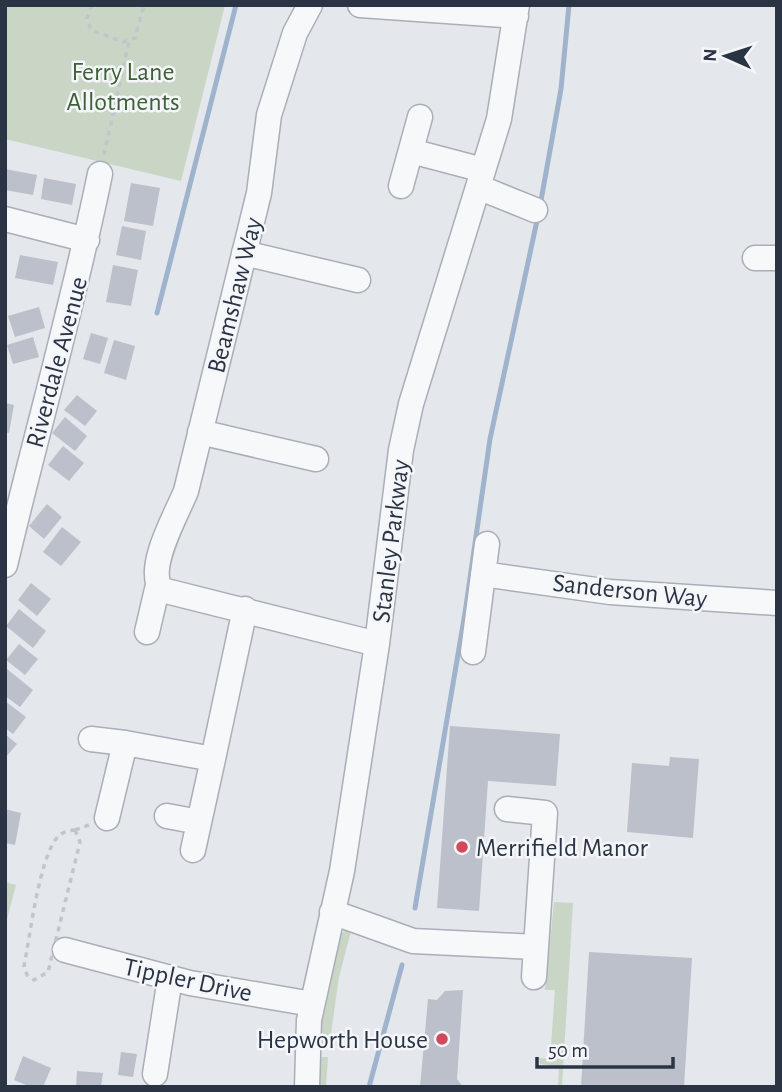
<svg xmlns="http://www.w3.org/2000/svg" width="782" height="1092" viewBox="0 0 782 1092" font-family="'Alegreya Sans',sans-serif">
<rect width="100%" height="100%" fill="#e4e7ec"/>
<path fill="#c9d6c5" d="M5,5h220l-44,176 -176,-42z
M5,882l11,3 -11,42z
M554,902l19,1 -11,184h-28l24,-1 1,-19 -19,-3 -1,-6 11,1 5,-69h-10z
M347,930l4,1 -12,46 -10,71 -12,-1 1,-24 19,-87z
M317,1057h11l-2,30h-9z"/>
<g fill="none" stroke-linecap="round" stroke-linejoin="round">
<path stroke="#9fb4cc" stroke-width="5" d="M540,206l21,-117 8,-84
M157,313l79,-308
M415,908l50,-295 25,-174 48,-223
M369,1087l33,-122"/>
</g>
<path fill="#bbc0ca" d="M5,169l32,6 -4,20 -28,-5z
M44,178l32,6 -4,21 -31,-6z
M131,183l29,5 -7,38 -29,-5z
M122,226l24,5 -5,29 -25,-5z
M20,255l38,7 -5,23 -38,-7z
M113,265l25,5 -7,36 -25,-4z
M39,307l6,21 -30,9 -7,-21z
M91,333l17,5 -8,26 -17,-5z
M33,337l6,20 -26,7 -6,-19z
M114,340l21,6 -9,34 -22,-7z
M77,395l20,16 -12,15 -21,-16z
M5,403l9,2 -5,28 -4,-1z
M65,417l22,19 -12,15 -23,-18z
M63,446l21,17 -15,18 -21,-16z
M47,504l15,13 -18,22 -15,-13z
M62,527l19,15 -20,24 -18,-14z
M31,583l20,16 -14,17 -19,-16z
M19,609l27,22 -13,17 -27,-22z
M19,644l19,15 -13,16 -19,-15z
M7,669l26,21 -13,17 -15,-11z
M5,701l21,16 -13,17 -8,-6z
M450,726l110,8 -4,52 -68,-5 -9,130 -42,-3z
M5,734l12,10 -12,14z
M670,757l29,2 -6,79 -66,-6 5,-69 37,3z
M5,809l16,4 -6,32 -10,-2z
M589,952l103,6 -8,129h-103z
M463,990l-6,89 6,8h-43l8,-88 9,1 8,-9z
M121,1052l16,2 -4,23 -15,-2z
M23,1056l28,12 -8,19h-12l-17,-7z
M77,1071l26,2 -2,14h-25z"/>
<g fill="none" stroke-linecap="round" stroke-linejoin="round">
<defs>
<path id="minor" d="M310,5l-15,28 -26,82 -10,78 -73,298c-8,21 -42,78 -24,99l215,54
M360,5l156,11
M411,151l72,19
M401,186l19,-69
M478,187l57,23
M5,219l82,21
M244,253l114,27
M755,258h22
M200,432l116,27
M5,565c31,-131 68,-259 95,-391
M483,574l127,18 167,11
M147,632l11,-47
M473,652l14,-108
M91,739l34,4
M507,809l38,4 -11,164
M167,816l32,6
M107,818l18,-75 88,16 32,-150
M193,850l20,-91
M332,912l81,29 123,6
M65,950l125,33 122,21
M155,1074l15,-96
M307,1087l2,-67 33,-149 35,-227 24,-194 10,-46 88,-285 18,-114"/>
</defs>
<use href="#minor" stroke="#a9aeb7" stroke-width="27"/>
<path stroke="#c2c5cb" stroke-width="3.5" stroke-dasharray="5 5" stroke-linecap="butt" d="M92,5l-5,13 4,12 32,12 12,-4 9,-33
M104,155l25,-114
M75,830l5,12 -32,130 -14,8 -7,-5 -3,-9c6,-30 15,-105 32,-127 5,-7 11,-8 19,-9z
M75,830l14,-5"/>
<use href="#minor" stroke="#f7f8fa" stroke-width="24"/>
</g>
<g fill="#d1495b" stroke="#f4f6f9" stroke-width="2.5">
<circle cx="462" cy="847" r="7"/>
<circle cx="442" cy="1039" r="7"/>
</g>
<g text-anchor="middle" stroke-width="5" stroke-linejoin="round" paint-order="stroke">
<g font-size="26" fill="#3f6138" stroke="#f4f6f9">
<text x="123" y="80">Ferry Lane<tspan x="123" dy="30">Allotments</tspan></text>
</g>
<g font-size="26" fill="#2b3445" stroke="#f4f6f9">
<text transform="translate(234 295) rotate(-76)" y="9">Beamshaw Way</text>
<text transform="translate(56 362) rotate(-75)" y="9">Riverdale Avenue</text>
<text transform="translate(390 541) rotate(-83)" y="9">Stanley Parkway</text>
<text transform="translate(630 590) rotate(6)" y="9">Sanderson Way</text>
<text transform="translate(188 979) rotate(12)" y="9">Tippler Drive</text>
</g>
<g font-size="26" fill="#2b3445" stroke="#f4f6f9" text-anchor="start">
<text x="476" y="856">Merrifield Manor</text>
<text x="428" y="1048" text-anchor="end">Hepworth House</text>
</g>
</g>
<rect width="782" height="1092" fill="none" stroke="#2b3445" stroke-width="14"/>
<g transform="translate(726 56) rotate(273)" stroke="#f4f6f9" stroke-width="5" paint-order="stroke">
<path d="M0-5L12 26L0 18L-12 26Z" fill="#2b3445"/>
<text y="-10" font-size="19" font-weight="bold" text-anchor="middle" fill="#2b3445">N</text>
</g>
<path d="M537 1057v10h136v-10" fill="none" stroke="#2b3445" stroke-width="3.5"/>
<text x="548" y="1057" font-size="21" fill="#2b3445" stroke="#f4f6f9" stroke-width="5" paint-order="stroke">50 m</text>
</svg>
